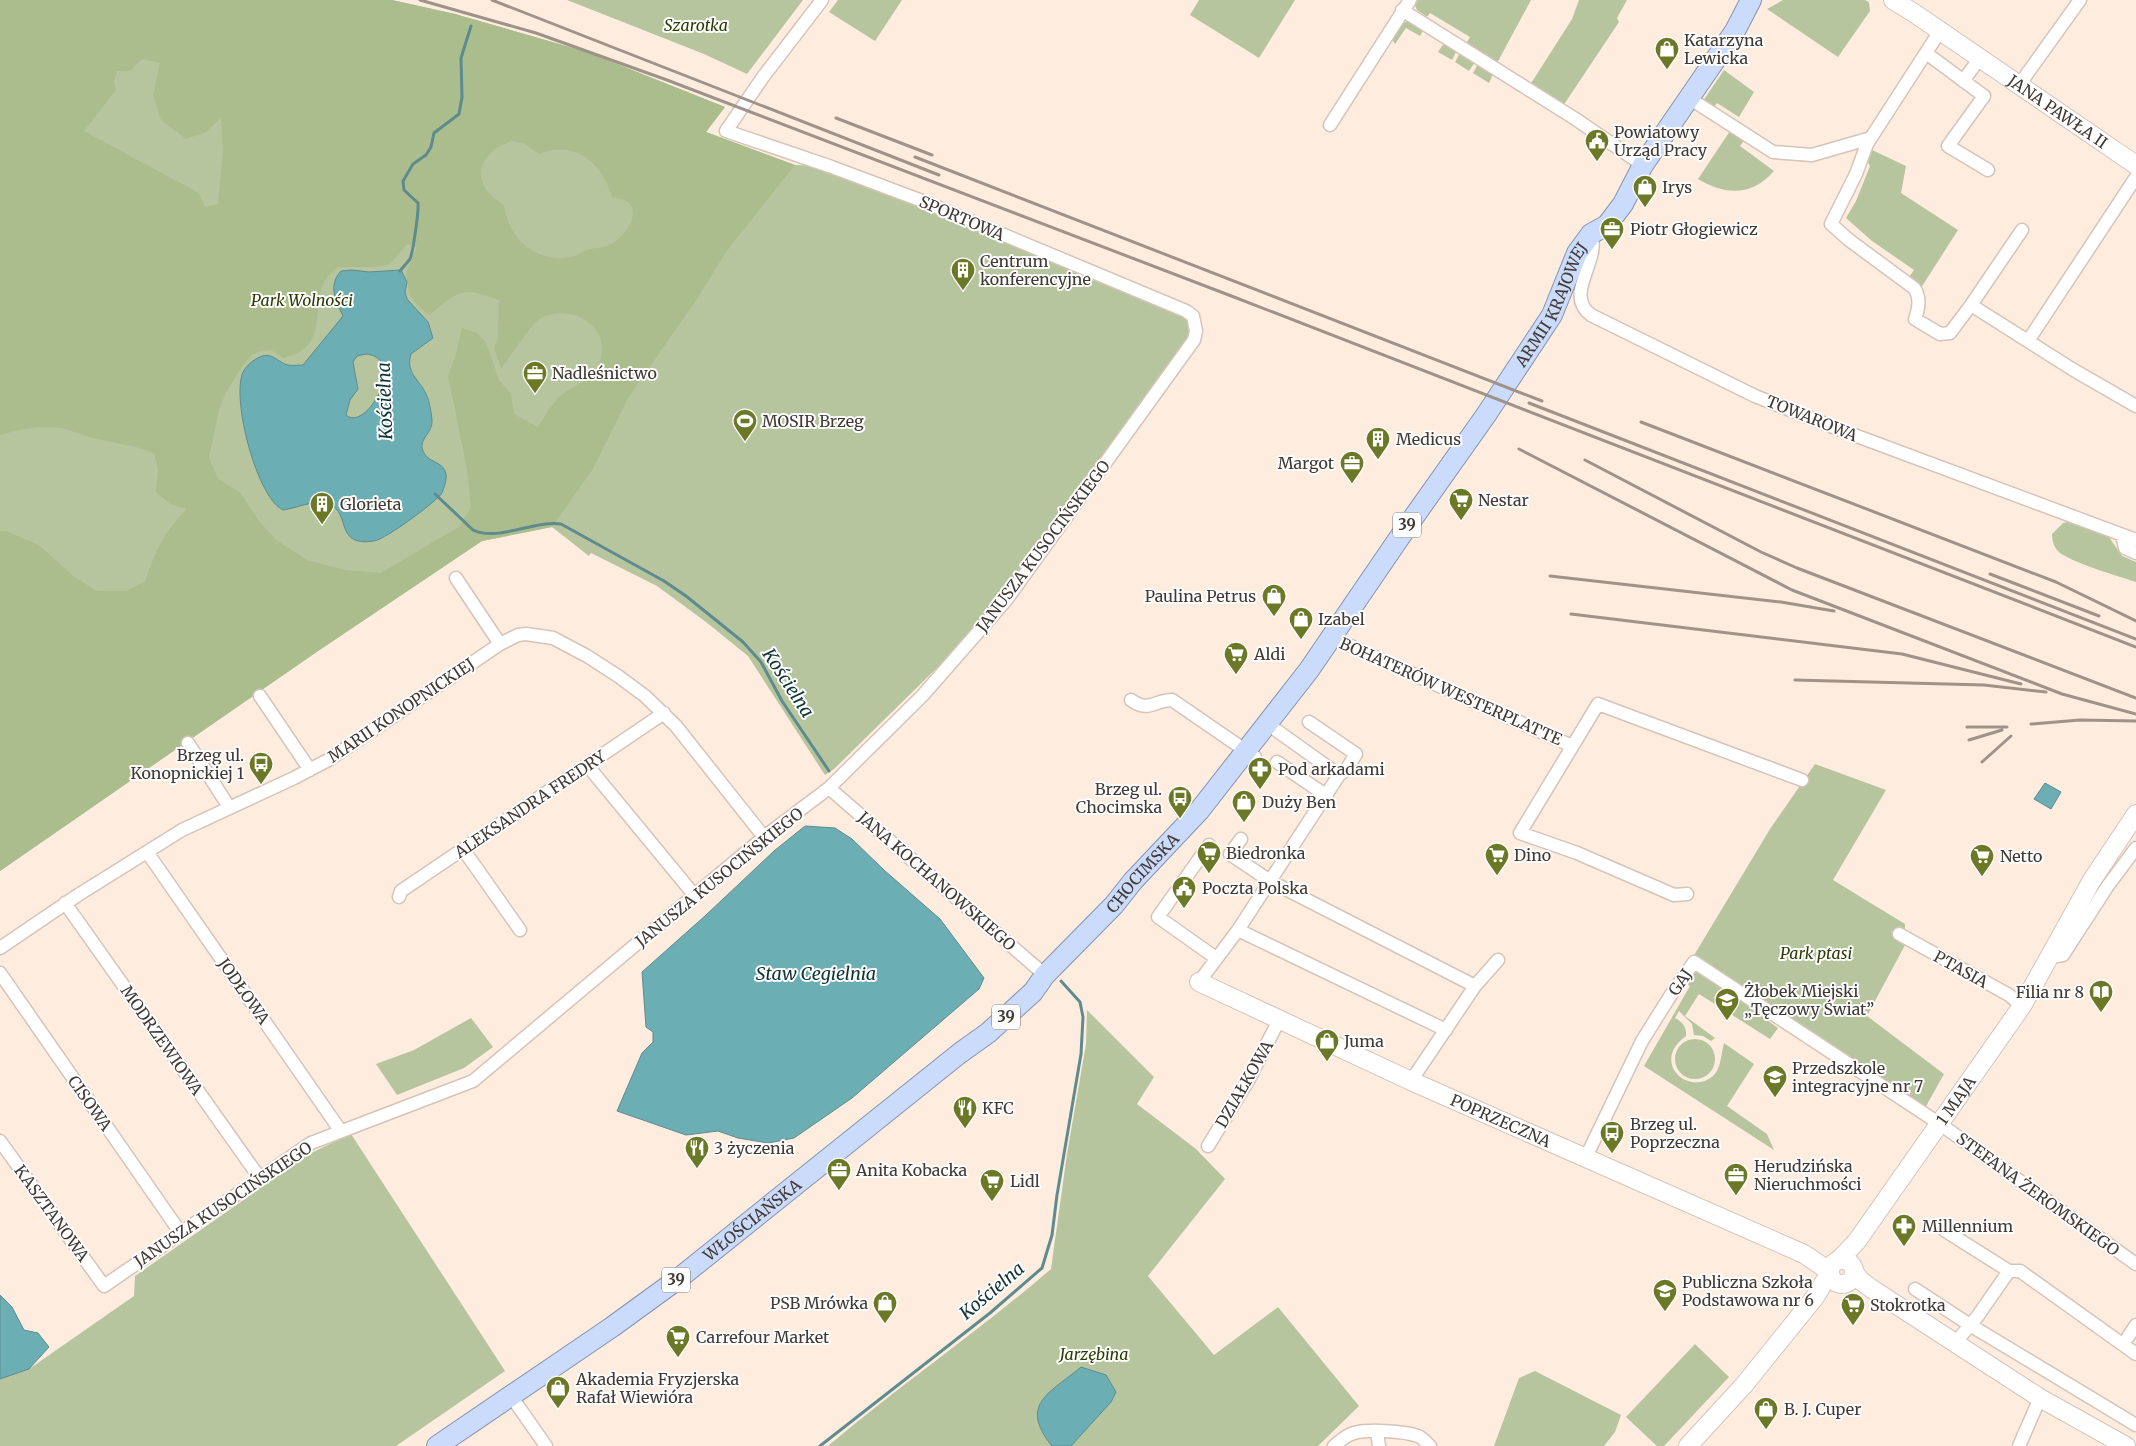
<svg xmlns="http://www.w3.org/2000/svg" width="2136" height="1446" viewBox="0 0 2136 1446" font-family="Merriweather,serif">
<rect width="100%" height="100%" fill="#feecdf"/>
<path fill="#b7c59e" d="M0,0h392l63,14 132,38 138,55 -19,25 89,33 34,1 364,150 3,15 -189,268 -173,170 -9,6 -77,-119 -42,-34 -49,-36 -66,-33 -2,3 -37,-29 -70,14 -161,108 -321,222z
M567,0h236l-56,74 -43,-20z
M838,0h64l-27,41 -46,-29z
M1199,0h96l-36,58 -69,-43z
M1418,0h113l-35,65 -30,-21 4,-7 -40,-24 -3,4 -10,-7 -2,-4z
M1579,0h48l-10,18 2,4 -56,84 -33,-21 42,-66z
M1783,0h82l4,2 1,9 -32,46 -71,-48z
M1408,21l16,8 -4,7 -14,-8 -11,16 -3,-5 11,-16z
M1444,43l13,7 -5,10 -14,-8z
M1460,53l15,9 -6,9 -14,-9z
M1478,64l15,10 -4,9 -16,-10z
M1724,70l30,22 -15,25 -22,-14 -5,7 -11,-6z
M1730,131l15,8 -5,7 34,25c-23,26 -49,24 -76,8z
M1870,149l36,17 -5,27 57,37 -39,61 -10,-14 5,-7 -42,-29 -26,-23 10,-17 14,-35 -4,-7z
M2072,521l34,12 16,23 14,6v20c-21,-7 -53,-16 -71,-26 -9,-4 -13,-12 -13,-22l11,-11z
M1815,764l71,26 -53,90 72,44v21l-38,71 77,58 -19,34 -232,-151 77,-128z
M1699,971l79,57 -8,11 -71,-45 -14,22 30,22 -4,3 -8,-5 -9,-1 -2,-11 -13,-13 -4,7c8,4 12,10 11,18 -36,26 2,61 27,40 8,-7 8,-22 11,-33l30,21 -27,42 40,28 7,16 -130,-84 46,-80 -6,-4 6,-9z
M1087,1010l67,67 -17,27 59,45 29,30 -77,97 66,79 64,-48 81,99 -41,40h-490c72,-61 151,-115 223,-177l16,-115 19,-110z
M471,1018l22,29 -29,21 -67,27 -21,-31 38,-14z
M1675 1059a20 20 0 1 1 40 0a20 20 0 1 1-40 0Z
M351,1134l154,237 -109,75h-396v-67l29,-10 105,-73 1,-20 174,-122z
M1695,1344l34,33 -65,69h-7l-31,-29z
M1535,1371l86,44 -6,17 -11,14h-110l25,-68z"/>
<path fill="#abbd8c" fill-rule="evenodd" d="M0,0h392l63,14 132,38 138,55 -19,25 89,33 -69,87 -29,47 -69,99 -35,71 -41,58 -70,14 -161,108 -321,222v-340h6l33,14 34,31 24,15h29l19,-9c10,-30 19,-51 42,-73l-17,-5 -14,-12 2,-21 -4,-18c-17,-7 -34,-9 -52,-13 -13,-2 -25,-8 -37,-11 -22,-5 -44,0 -65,6zM142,59l18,4 -7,32 8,25 25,19 20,-7 15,-14 2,34 -5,52 -13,3 -6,-14 -115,-62 32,-41 -2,-9 3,-10h13zM512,141l13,3 14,10c37,-14 63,9 73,43 4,1 11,2 14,4 18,11 -3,37 -15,43 -6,4 -16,4 -22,5 -6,2 -12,7 -18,8 -35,7 -63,-19 -67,-52 -35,-19 -28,-53 8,-64zM407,244l10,3 -11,26 3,20 8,12 12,10c30,-24 32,-29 70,-15l-1,38 -4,10 7,21c8,-10 29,-43 37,-49 29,-19 74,4 62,41 -7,21 -29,24 -42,37 -8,8 -14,20 -20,29l-24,-13 -3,-20 -12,-14 -13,-38 -9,-9 -15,-5 -6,26 -8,22 19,94 4,37 -11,19 -79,47 -36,-3 -38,-10 -31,-20 -17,-19 -19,-29 -22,-13 -9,-21 10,-48 7,-18 18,-28 8,-9 10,-4 9,-1 12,8c46,-11 28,-44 40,-73 3,-8 9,-13 15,-18h38l14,-3z"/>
<path fill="#6baeb4" stroke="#5e8b8e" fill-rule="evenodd" d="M352,270l17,2 32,-2 6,12 -2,10 2,7 21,23 5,16 -22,16c-6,19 9,26 15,40 4,8 5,18 6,26 1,13 -14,19 -9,31 4,12 21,10 23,23 1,5 -2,14 -4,19 -6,9 -56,46 -68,48 -43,7 -20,-34 -50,-38 -13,-2 -28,5 -41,7 -26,-12 -52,-111 -40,-138 3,-6 11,-13 17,-15 12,-6 18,6 28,8 4,1 11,0 15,0l40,-49c-8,-16 -15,-31 -2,-45zM366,354c42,4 0,79 -20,61l4,-15 8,-11 -5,-27 4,-6z
M2045,783l16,9 -10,17 -17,-10z
M805,826l30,2 17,11 32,31 56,49 44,59 -5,11 -127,109 -58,40 -26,5 -30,-5 -20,-7 -32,4 -69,-24 25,-58 11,-11v-10l-7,-5 -4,-55 64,-57 68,-64z
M0,1295l12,12 12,23 14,3 11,14 -20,22 -29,10z
M1081,1367l25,8 10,17 -5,10 -40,44h-19c-34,-42 -2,-53 29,-79z"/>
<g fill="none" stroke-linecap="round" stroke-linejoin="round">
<path stroke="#5e8b8e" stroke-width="3" d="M400,271c3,-4 7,-8 10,-12 3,-7 9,-48 8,-56l-14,-13 -1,-9 10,-17 13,-9 5,-8 3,-14 25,-19 3,-17 -1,-39 10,-32
M435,494l38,36c24,12 61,-10 88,-6l103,57 22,15 57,46 18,20 21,39 47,70
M820,1446l170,-133 52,-45 10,-33 5,-40 24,-141 2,-37 -3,-15 -19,-21"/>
<defs>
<path id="street" d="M1402,10l172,108 69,47
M1940,31l-73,113 -11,30 -25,50 18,16 65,48c7,9 5,20 1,31l25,15 10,-1 21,-28
M1926,53l58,43 -36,50 40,24
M1963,81l17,-23
M2019,85l61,-85
M1689,98l84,54 39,3 59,-17
M1330,125l80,-125
M2022,230l-51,75 101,64 64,37
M1591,234c10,27 -28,60 0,81l164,81 83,33 298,111
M2028,341l108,-164
M2122,535l3,13 11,5
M456,578l44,66
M1331,637l241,109
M260,696l50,74
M1131,700c17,13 24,0 41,0l83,57
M1276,730l63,45
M188,743l41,64
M1277,762l50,34
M587,765l108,131
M829,788l216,187
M1241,839l-11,15 40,27 205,105
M1209,845l-51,72 58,41
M463,849l57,81
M147,852l193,278
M1687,894l-13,1 -97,-42 -57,-20 78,-129 204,76
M399,897l2,-6 263,-178
M65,903l194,274
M1238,930l208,100
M1899,934l110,61 13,11
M0,948l78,-53 104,-65 112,-52 36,-19 170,-115 18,-9 8,-1 27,4 34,18 31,20 27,20 31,30 88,111
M2050,957l13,-2 44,-68 29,-39
M0,973l180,259
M1199,982l39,-52 101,-155 7,-5 10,-16 -47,-32
M1411,1081l64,-95 23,-26
M0,1141l104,145 207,-143 162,-62 291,-244 65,-49 94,-93 84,-96 187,-259 2,-9 -3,-15 -7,-5 -261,-109 -96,-36 -103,-35 37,-54 59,-77
M1208,1146l41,-67 30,-59
M1586,1157l56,-116 32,-51 20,-28 246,162 196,140
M1944,1230l65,41h11l116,83
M1915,1289l55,36 166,100
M2128,1337l8,-12
M1955,1343l22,-26 32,-46
M511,1396l35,50
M1377,1432l2,14
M1334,1446c6,-5 12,-11 20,-13 15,-4 49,-2 64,3 4,1 8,7 12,10
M2019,1446l21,-48"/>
<g id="secondary">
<path id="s1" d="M1893,0l21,13 222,152"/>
<path id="s2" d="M1199,982l212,99 393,173 25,17"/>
<circle cx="1842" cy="1272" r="12"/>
<path id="s3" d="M1839,1260l18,-19 165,-235 70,-126 44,-66"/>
<path d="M1854,1272l6,8 12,9 168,109 86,48"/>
<path d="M1688,1446l56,-61 71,-88 14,-23"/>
</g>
<g id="primary">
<path id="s4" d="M437,1446l175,-119 66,-48 282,-226 28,-20 45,-41 12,-17 69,-70 19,-24 66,-70 110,-141 97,-142 80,-113 66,-100 25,-62 14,-19 16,-9 16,-21 20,-39 92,-134 16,-31"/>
</g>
</defs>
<use href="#street" stroke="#d5c4b8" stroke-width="15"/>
<use href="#secondary" stroke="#d5c4b8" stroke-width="20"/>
<use href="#primary" stroke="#8493b3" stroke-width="22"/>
<use href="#street" stroke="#fff" stroke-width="12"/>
<use href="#secondary" stroke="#fff" stroke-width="18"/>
<use href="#primary" stroke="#cbdbfb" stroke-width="20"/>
<path stroke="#9e9289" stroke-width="3" d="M420,0l116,33 131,47 567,217 902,350
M492,0l447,175
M836,118l96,37
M915,157l627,244
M1529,403l607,236
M1641,422l415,160 80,39
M1519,449l273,141 270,104 74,20
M1585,460l176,92 36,16 339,130
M1990,574l109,42
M1550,576l231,26 53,9
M1571,614l331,40 119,30
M1795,680l189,5 62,7
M2031,724l49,-4 56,1
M1967,727h40
M1969,740l33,-10
M1982,762l29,-26"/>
</g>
<defs>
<symbol id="shop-pin" viewBox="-11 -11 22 30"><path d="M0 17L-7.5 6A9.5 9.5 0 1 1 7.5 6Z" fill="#6b7825" stroke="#fdfdfd"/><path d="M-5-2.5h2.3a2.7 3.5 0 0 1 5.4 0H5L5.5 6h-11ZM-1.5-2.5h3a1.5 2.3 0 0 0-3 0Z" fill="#fff"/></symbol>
<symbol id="civic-pin" viewBox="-11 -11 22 30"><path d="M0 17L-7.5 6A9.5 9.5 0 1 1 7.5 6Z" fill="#6b7825" stroke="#fdfdfd"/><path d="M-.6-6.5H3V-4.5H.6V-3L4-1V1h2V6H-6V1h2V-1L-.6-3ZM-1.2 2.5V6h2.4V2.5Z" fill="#fff"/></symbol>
<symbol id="office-pin" viewBox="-11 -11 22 30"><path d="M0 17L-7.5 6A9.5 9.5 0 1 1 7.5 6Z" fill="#6b7825" stroke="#fdfdfd"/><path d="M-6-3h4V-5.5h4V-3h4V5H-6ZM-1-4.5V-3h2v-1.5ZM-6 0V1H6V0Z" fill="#fff"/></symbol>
<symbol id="building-pin" viewBox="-11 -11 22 30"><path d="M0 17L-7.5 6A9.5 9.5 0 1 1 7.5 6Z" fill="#6b7825" stroke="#fdfdfd"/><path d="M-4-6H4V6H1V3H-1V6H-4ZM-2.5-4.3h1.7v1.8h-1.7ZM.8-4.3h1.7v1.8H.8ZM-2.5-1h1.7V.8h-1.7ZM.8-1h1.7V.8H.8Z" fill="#fff"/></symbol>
<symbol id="stadium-pin" viewBox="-11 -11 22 30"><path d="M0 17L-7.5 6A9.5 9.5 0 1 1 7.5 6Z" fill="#6b7825" stroke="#fdfdfd"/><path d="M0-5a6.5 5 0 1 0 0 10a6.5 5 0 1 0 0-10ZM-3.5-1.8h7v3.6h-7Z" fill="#fff"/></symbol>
<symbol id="supermarket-pin" viewBox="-11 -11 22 30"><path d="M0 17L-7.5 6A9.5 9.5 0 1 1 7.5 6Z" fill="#6b7825" stroke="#fdfdfd"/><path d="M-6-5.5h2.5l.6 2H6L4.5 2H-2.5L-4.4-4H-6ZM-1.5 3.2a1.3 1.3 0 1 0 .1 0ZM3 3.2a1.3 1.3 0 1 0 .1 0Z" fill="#fff"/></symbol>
<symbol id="bus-pin" viewBox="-11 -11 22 30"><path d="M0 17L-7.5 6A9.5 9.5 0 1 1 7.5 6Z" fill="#6b7825" stroke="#fdfdfd"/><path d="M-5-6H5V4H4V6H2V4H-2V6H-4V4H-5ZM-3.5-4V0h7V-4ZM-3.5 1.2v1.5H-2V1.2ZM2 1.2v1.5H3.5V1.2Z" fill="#fff"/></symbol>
<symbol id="pharmacy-pin" viewBox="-11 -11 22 30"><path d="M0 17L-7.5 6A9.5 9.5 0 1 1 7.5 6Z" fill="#6b7825" stroke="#fdfdfd"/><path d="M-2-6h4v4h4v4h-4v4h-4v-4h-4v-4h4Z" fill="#fff"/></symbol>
<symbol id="library-pin" viewBox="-11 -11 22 30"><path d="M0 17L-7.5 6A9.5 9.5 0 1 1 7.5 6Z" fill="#6b7825" stroke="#fdfdfd"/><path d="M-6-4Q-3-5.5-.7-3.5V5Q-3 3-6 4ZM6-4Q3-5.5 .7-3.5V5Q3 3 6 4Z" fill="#fff"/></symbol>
<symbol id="school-pin" viewBox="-11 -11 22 30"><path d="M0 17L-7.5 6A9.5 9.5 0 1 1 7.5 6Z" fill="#6b7825" stroke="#fdfdfd"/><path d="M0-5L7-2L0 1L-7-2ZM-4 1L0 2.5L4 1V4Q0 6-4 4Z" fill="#fff"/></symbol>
<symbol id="restaurant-pin" viewBox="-11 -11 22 30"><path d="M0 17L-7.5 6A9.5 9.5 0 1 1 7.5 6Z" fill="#6b7825" stroke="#fdfdfd"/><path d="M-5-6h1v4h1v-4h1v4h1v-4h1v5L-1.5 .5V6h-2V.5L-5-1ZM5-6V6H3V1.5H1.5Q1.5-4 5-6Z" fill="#fff"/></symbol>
</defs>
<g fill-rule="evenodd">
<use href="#shop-pin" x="1653" y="35" width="28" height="38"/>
<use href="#civic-pin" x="1583" y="127" width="28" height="38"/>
<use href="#shop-pin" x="1631" y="173" width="28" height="38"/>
<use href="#office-pin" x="1598" y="215" width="28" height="38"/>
<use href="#building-pin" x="949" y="256" width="28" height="38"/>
<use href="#office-pin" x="521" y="359" width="28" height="38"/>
<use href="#stadium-pin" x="731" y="407" width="28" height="38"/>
<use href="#building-pin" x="1364" y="425" width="28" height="38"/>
<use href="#office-pin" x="1338" y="449" width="28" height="38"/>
<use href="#supermarket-pin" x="1447" y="486" width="28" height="38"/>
<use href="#building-pin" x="308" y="490" width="28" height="38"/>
<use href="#shop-pin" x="1260" y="582" width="28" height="38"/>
<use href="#shop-pin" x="1287" y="605" width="28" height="38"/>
<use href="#supermarket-pin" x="1222" y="640" width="28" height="38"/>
<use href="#bus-pin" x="247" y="750" width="28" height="38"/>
<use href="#pharmacy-pin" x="1246" y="755" width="28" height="38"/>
<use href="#bus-pin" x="1166" y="784" width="28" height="38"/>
<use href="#shop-pin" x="1230" y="788" width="28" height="38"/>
<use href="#supermarket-pin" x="1195" y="839" width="28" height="38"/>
<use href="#supermarket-pin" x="1483" y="841" width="28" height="38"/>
<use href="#supermarket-pin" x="1968" y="842" width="28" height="38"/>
<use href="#civic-pin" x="1170" y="874" width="28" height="38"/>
<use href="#library-pin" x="2087" y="978" width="28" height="38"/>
<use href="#school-pin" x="1713" y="986" width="28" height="38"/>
<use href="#shop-pin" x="1313" y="1027" width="28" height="38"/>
<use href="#school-pin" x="1761" y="1063" width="28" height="38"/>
<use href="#restaurant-pin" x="951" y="1094" width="28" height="38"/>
<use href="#bus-pin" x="1598" y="1119" width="28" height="38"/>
<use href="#restaurant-pin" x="683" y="1134" width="28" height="38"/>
<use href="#office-pin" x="825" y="1156" width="28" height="38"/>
<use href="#office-pin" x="1722" y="1161" width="28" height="38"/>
<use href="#supermarket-pin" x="978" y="1167" width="28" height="38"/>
<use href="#pharmacy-pin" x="1890" y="1212" width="28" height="38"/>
<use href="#school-pin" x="1651" y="1277" width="28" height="38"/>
<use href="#shop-pin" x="871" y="1289" width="28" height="38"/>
<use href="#supermarket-pin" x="1839" y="1291" width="28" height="38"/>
<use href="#supermarket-pin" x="664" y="1323" width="28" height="38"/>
<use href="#shop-pin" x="544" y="1374" width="28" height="38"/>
<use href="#shop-pin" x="1752" y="1395" width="28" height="38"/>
</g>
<g text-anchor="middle" stroke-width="4" stroke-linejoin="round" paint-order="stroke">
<g fill="#fdfdfd" stroke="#797470" stroke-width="1">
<rect x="1393" y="512.5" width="28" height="25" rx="4"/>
<rect x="992" y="1004.5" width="28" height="25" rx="4"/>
<rect x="662" y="1267.5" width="28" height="25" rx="4"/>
</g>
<g font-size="15" font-weight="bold" fill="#403934">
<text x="1407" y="530">39</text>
<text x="1006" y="1022">39</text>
<text x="676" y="1285">39</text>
</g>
<g font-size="16" font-style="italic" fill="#2c3b02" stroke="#fdfdfd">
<text x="696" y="31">Szarotka</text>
<text x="302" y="306">Park Wolności</text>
<text x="1816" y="959">Park ptasi</text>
<text x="1094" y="1360">Jarzębina</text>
</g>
<g font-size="16" fill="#403934" stroke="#fdfdfd" text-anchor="start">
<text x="1684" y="46">Katarzyna<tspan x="1684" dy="18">Lewicka</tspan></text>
<text x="1614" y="138">Powiatowy<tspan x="1614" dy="18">Urząd Pracy</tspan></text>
<text x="1662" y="193">Irys</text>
<text x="1630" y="235">Piotr Głogiewicz</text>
<text x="980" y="267">Centrum<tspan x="980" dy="18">konferencyjne</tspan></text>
<text x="552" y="379">Nadleśnictwo</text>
<text x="762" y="427">MOSIR Brzeg</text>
<text x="1396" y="445">Medicus</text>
<text x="1334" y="469" text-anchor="end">Margot</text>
<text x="1478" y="506">Nestar</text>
<text x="340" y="510">Glorieta</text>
<text x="1256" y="602" text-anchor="end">Paulina Petrus</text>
<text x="1318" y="625">Izabel</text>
<text x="1254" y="660">Aldi</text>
<text x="244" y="761" text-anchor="end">Brzeg ul.<tspan x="244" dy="18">Konopnickiej 1</tspan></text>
<text x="1278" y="775">Pod arkadami</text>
<text x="1162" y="795" text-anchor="end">Brzeg ul.<tspan x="1162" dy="18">Chocimska</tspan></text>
<text x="1262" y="808">Duży Ben</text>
<text x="1226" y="859">Biedronka</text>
<text x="1514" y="861">Dino</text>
<text x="2000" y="862">Netto</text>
<text x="1202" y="894">Poczta Polska</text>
<text x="1744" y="997">Żłobek Miejski<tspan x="1744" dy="18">„Tęczowy Świat”</tspan></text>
<text x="2084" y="998" text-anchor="end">Filia nr 8</text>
<text x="1344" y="1047">Juma</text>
<text x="1792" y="1074">Przedszkole<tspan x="1792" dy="18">integracyjne nr 7</tspan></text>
<text x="982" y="1114">KFC</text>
<text x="1630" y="1130">Brzeg ul.<tspan x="1630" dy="18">Poprzeczna</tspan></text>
<text x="714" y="1154">3 życzenia</text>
<text x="1754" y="1172">Herudzińska<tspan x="1754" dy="18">Nieruchmości</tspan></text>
<text x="856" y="1176">Anita Kobacka</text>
<text x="1010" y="1187">Lidl</text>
<text x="1922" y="1232">Millennium</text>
<text x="1682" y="1288">Publiczna Szkoła<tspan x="1682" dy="18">Podstawowa nr 6</tspan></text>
<text x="868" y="1309" text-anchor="end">PSB Mrówka</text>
<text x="1870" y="1311">Stokrotka</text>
<text x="696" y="1343">Carrefour Market</text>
<text x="576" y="1385">Akademia Fryzjerska<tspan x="576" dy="18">Rafał Wiewióra</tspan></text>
<text x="1784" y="1415">B. J. Cuper</text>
</g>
<g font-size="16" fill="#403934" stroke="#fdfdfd">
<text dy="6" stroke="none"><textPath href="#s1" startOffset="199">JANA PAWŁA II</textPath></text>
<text transform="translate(962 218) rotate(23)" y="6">SPORTOWA</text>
<text dy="6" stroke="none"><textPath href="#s4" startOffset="1614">ARMII KRAJOWEJ</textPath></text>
<text transform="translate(1812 418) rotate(22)" y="6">TOWAROWA</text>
<text transform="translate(1043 546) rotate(-53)" y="6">JANUSZA KUSOCIŃSKIEGO</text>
<text transform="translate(1451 691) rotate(24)" y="6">BOHATERÓW WESTERPLATTE</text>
<text transform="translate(401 710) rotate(-34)" y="6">MARII KONOPNICKIEJ</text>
<text transform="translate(530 804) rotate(-34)" y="6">ALEKSANDRA FREDRY</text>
<text dy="6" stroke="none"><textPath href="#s4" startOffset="912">CHOCIMSKA</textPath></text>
<text transform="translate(719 877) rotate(-39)" y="6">JANUSZA KUSOCIŃSKIEGO</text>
<text transform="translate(937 881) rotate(41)" y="6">JANA KOCHANOWSKIEGO</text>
<text transform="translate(1961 969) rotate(29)" y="6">PTASIA</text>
<text transform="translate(1680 982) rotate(-55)" y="6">GAJ</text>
<text transform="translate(244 991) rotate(55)" y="6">JODŁOWA</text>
<text transform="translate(162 1040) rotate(55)" y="6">MODRZEWIOWA</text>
<text transform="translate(1244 1084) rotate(-60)" y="6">DZIAŁKOWA</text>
<text dy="6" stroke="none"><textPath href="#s3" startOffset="198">1 MAJA</textPath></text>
<text transform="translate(90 1103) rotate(55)" y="6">CISOWA</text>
<text dy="6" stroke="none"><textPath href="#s2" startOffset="332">POPRZECZNA</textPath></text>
<text transform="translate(2038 1194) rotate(36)" y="6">STEFANA ŻEROMSKIEGO</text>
<text transform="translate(223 1204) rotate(-34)" y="6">JANUSZA KUSOCIŃSKIEGO</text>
<text transform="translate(52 1213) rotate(54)" y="6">KASZTANOWA</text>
<text dy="6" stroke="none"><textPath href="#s4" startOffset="388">WŁOŚCIAŃSKA</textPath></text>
</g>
<g font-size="18" font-style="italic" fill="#103335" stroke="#fdfdfd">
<text transform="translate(385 401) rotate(-92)" y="6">Kościelna</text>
<text transform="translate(788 683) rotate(57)" y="6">Kościelna</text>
<text x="816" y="980">Staw Cegielnia</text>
<text transform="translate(992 1291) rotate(-40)" y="6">Kościelna</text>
</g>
</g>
</svg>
